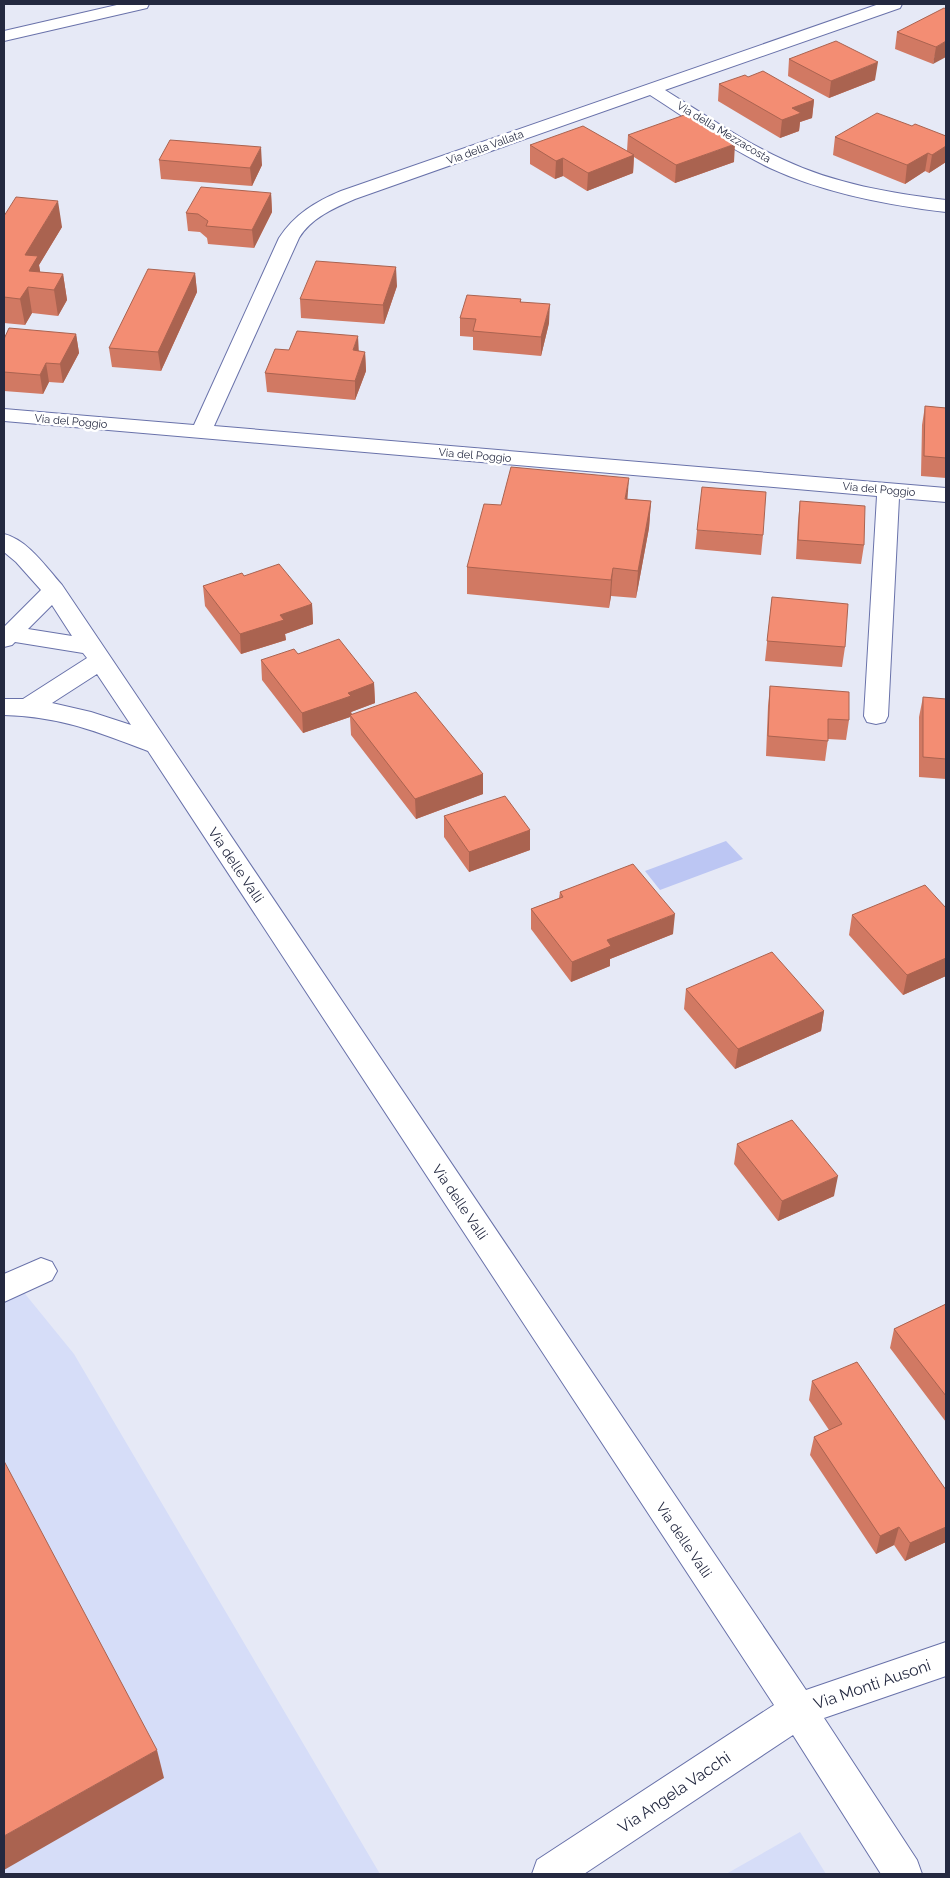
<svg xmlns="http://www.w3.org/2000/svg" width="950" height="1878" viewBox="0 0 950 1878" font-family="Raleway,sans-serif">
<rect width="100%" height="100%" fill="#e6e9f6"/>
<path fill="#d6ddf8" d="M4,1268l70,86 306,520h-376z
M800,1832l26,42h-100z"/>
<path fill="#bcc6f3" d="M726,841l17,18 -83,31 -15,-19z"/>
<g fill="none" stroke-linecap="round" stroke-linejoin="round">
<defs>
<path id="minor" d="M121,4h28l-2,4 -143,33v-10z
M879,4h23l-2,4 -235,82c39,24 77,51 119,70 51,24 107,33 162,40v12c-59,-7 -122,-19 -176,-44 -42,-20 -81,-48 -120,-73l-295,104c-21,9 -44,19 -56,39l-85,188 732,62v14l-47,-4 -11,218 -3,6 -9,2 -9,-2 -3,-6 13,-220 -873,-75v-12l190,16 85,-187c16,-24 36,-36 62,-47z
M4,534c24,6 42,33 58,51l744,1105 140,-48v34l-122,42 93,142 5,14h-41l-88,-139 -209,139h-52l5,-14 237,-155 -626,-954c-53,-20 -86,-34 -144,-36v-16h19l64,-41 -4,-5 -68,-11 -3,3 -8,2v-20l37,-37 -25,-28 -12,-10zM52,605l20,31 -44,-7zM97,674l34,51 -40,-13 -39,-9z
M41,1258l11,4 5,9 -5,9 -48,22v-28z"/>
</defs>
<use href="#minor" stroke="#6972aa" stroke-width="2"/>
<use href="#minor" fill="#fff" fill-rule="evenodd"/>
</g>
<path fill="#d17963" d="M946,9l-13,55 -38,-15 2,-17z
M789,59l86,21 -46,18 -41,-22z
M748,77l66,23 -2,18 -12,4 -1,9 -19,7 -62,-37 1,-17z
M912,126l34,10v26l-17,11 -4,-2 -20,13 -72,-29 2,-18z
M628,135l106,27 -59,21 -41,-26 -1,16 -46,18 -24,-15 -8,3 -25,-15v-19l97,6z
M159,160l103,5 -10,21 -91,-7z
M271,193l1,19 -18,36 -46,-4 -1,-6 -7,-6 -12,-1 -2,-18z
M4,216l58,11 -23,38 1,7 23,2 4,26 -9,16 -26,-3 -7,12 -21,-2z
M195,273l2,19 -36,79 -49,-4 -3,-19z
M397,286l-13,38 -83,-6 -1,-19z
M521,299v3l28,21 -8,33 -68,-6v-13l-13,-1v-18z
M76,334l3,19 -16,30 -14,-1 -6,12 -39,-3v-52z
M289,350l76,2 1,19 -11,29 -88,-8 -2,-19z
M925,406l21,2v70l-25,-2 1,-51z
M628,499l23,2 -2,27 -13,70 -25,-2 -2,12 -142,-14v-27l34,-62z
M800,501l64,44 -3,19 -65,-5 2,-38z
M697,530l66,5 -2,20 -66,-6z
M244,576l68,28 1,20 -28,10 1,6 -45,14 -36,-48 -2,-20z
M772,597l73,50 -3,20 -77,-6z
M298,654l76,29 1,20 -24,9 1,2 131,60v20l-67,25 -65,-84 -1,-18 -47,16 -41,-53 -1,-20z
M770,686l79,34 -3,20 -18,-1 -3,22 -59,-5 2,-50z
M923,697l23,2v80l-27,-2v-60z
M444,816l86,14v20l-61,22 -25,-35z
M560,892l113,42 -63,25v7l-39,16 -40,-53v-20l28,-11z
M946,908v68l-43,19 -54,-60 3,-20z
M686,989l138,22 -3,20 -86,38 -51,-60z
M737,1144l97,52 -56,25 -44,-57z
M946,1304v118l-56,-74 4,-19z
M812,1381l134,109v52l-41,19 -11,-16 -18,9 -66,-99 4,-18 15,-7 -20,-30z"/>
<path fill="#aa6350" d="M946,41v16l-13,7 3,-17z
M878,62l-3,18 -46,18 2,-17z
M814,100l-2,18 -12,4 -1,9 -19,7 2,-18 10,-12z
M735,144l-1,18 -59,21 1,-18z
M946,146v16l-17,11 3,-18z
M261,147l1,18 -10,21 -2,-18z
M928,153l-3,18 -20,13 2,-19z
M634,155l-1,18 -46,18 1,-18z
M563,158v18l-8,3 1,-18z
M271,193l1,19 -18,36 -2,-18z
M58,201l4,26 -23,38 3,17 -11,5 -6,-32z
M396,267l1,19 -13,38 -1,-19z
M195,273l2,19 -36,79 -3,-19z
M63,274l4,26 -9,16 -4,-26z
M28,287l4,26 -7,12 -5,-26z
M550,304l-1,19 -8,33v-19z
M76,334l3,19 -16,30 -3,-19z
M358,336l1,19 -6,-5z
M365,352l1,19 -11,29v-19z
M46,363l3,19 -6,12 -3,-19z
M629,478l-2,27 -2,-6z
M651,501l-2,27 -13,70 2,-27z
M613,568l-2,28 -2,12 2,-28z
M312,604l1,20 -28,10 1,6 -45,14 -1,-20 40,-19z
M374,683l1,20 -24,9 1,4 -2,-1v2l-47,16 -1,-20 46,-20z
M483,774v20l-67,25 -1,-20z
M530,830v20l-61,22v-20z
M675,914l-2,20 -63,25v7l-39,16 1,-20 35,-22z
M946,958v18l-43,19 4,-20z
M824,1011l-3,20 -86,38 3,-20z
M838,1176l-4,20 -56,25 4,-20z
M899,1527l-5,18 -18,9 4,-18z
M946,1527v15l-41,19 5,-18z
M157,1750l7,28 -160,92v-34z"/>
<path fill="#f38d73" stroke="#aa6350" d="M944,8l2,1v32l-10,6 -39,-15z
M836,41l42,21 -47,19 -42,-22z
M763,71l51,29 -22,8 9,5 -19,7 -63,-36 26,-9 3,2z
M877,113l35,13 3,-2 31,12v10l-14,9 -4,-2 -21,12 -72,-28z
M687,114l48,30 -59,21 -48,-30z
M583,126l51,29 -46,18 -25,-15 -7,3 -26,-16z
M170,140l91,7 -11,21 -91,-8z
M201,187l70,6 -19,37 -46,-4 2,-5 -10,-7 -12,-1z
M16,197l42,4 -33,54 13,1 -9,15 34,3 -9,16 -26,-3 -8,12 -16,-2v-81z
M316,261l80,6 -13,38 -83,-6z
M148,269l47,4 -37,79 -49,-4z
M467,295l54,4 -1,3 30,2 -9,33 -68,-6 3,-12 -16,-1z
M9,328l67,6 -16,30 -14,-1 -6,12 -36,-3v-33z
M297,331l61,5 -5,14 12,2 -10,29 -90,-8 10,-24 14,1z
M925,406l21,2v50l-22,-2z
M511,467l118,11 -4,21 26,2 -13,70 -25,-3 -2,12 -144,-13 17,-63 17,1z
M702,487l64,5 -3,43 -66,-5z
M800,501l65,5 -1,39 -66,-5z
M279,564l33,40 -32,11 4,5 -44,14 -37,-48 39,-13 2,3z
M772,597l76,7 -3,43 -78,-6z
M339,639l35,44 -26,10 3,3 -49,17 -41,-53 33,-11 4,5z
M770,686l79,6v28l-21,-1v22l-60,-5z
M416,692l67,82 -68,25 -65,-84z
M923,697l23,2v60l-23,-2z
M505,796l25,34 -61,22 -25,-36z
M633,864l42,50 -68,26 4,6 -39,16 -41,-53 32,-12 -3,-5z
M925,885l21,23v50l-39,17 -55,-60z
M772,952l52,59 -86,38 -52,-60z
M792,1120l46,56 -56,25 -45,-57z
M946,1304v92l-52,-67z
M857,1362l89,128v37l-36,16 -11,-16 -19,9 -66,-99 28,-13 -30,-43z
M4,1461l153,289 -153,86z"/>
<g text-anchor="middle" stroke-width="5" stroke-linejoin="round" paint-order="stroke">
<g font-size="11" fill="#242940" stroke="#fff">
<text transform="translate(724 132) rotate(31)" y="4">Via della Mezzacosta</text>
<text transform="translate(485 147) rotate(-20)" y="4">Via della Vallata</text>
<text transform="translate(71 421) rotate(5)" y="4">Via del Poggio</text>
<text transform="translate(475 455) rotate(5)" y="4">Via del Poggio</text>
<text transform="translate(879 489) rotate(5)" y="4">Via del Poggio</text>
</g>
<g font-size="14" fill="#242940" stroke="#fff">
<text transform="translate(236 865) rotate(56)" y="5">Via delle Valli</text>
<text transform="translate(460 1202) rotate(56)" y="5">Via delle Valli</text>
<text transform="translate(684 1540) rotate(56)" y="5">Via delle Valli</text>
</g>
<g font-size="16" fill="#242940" stroke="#fff">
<text transform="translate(872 1684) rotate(-19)" y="6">Via Monti Ausoni</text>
<text transform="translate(674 1792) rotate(-34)" y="6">Via Angela Vacchi</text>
</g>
</g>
<rect width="950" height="1878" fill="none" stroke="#242940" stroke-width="10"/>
</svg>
